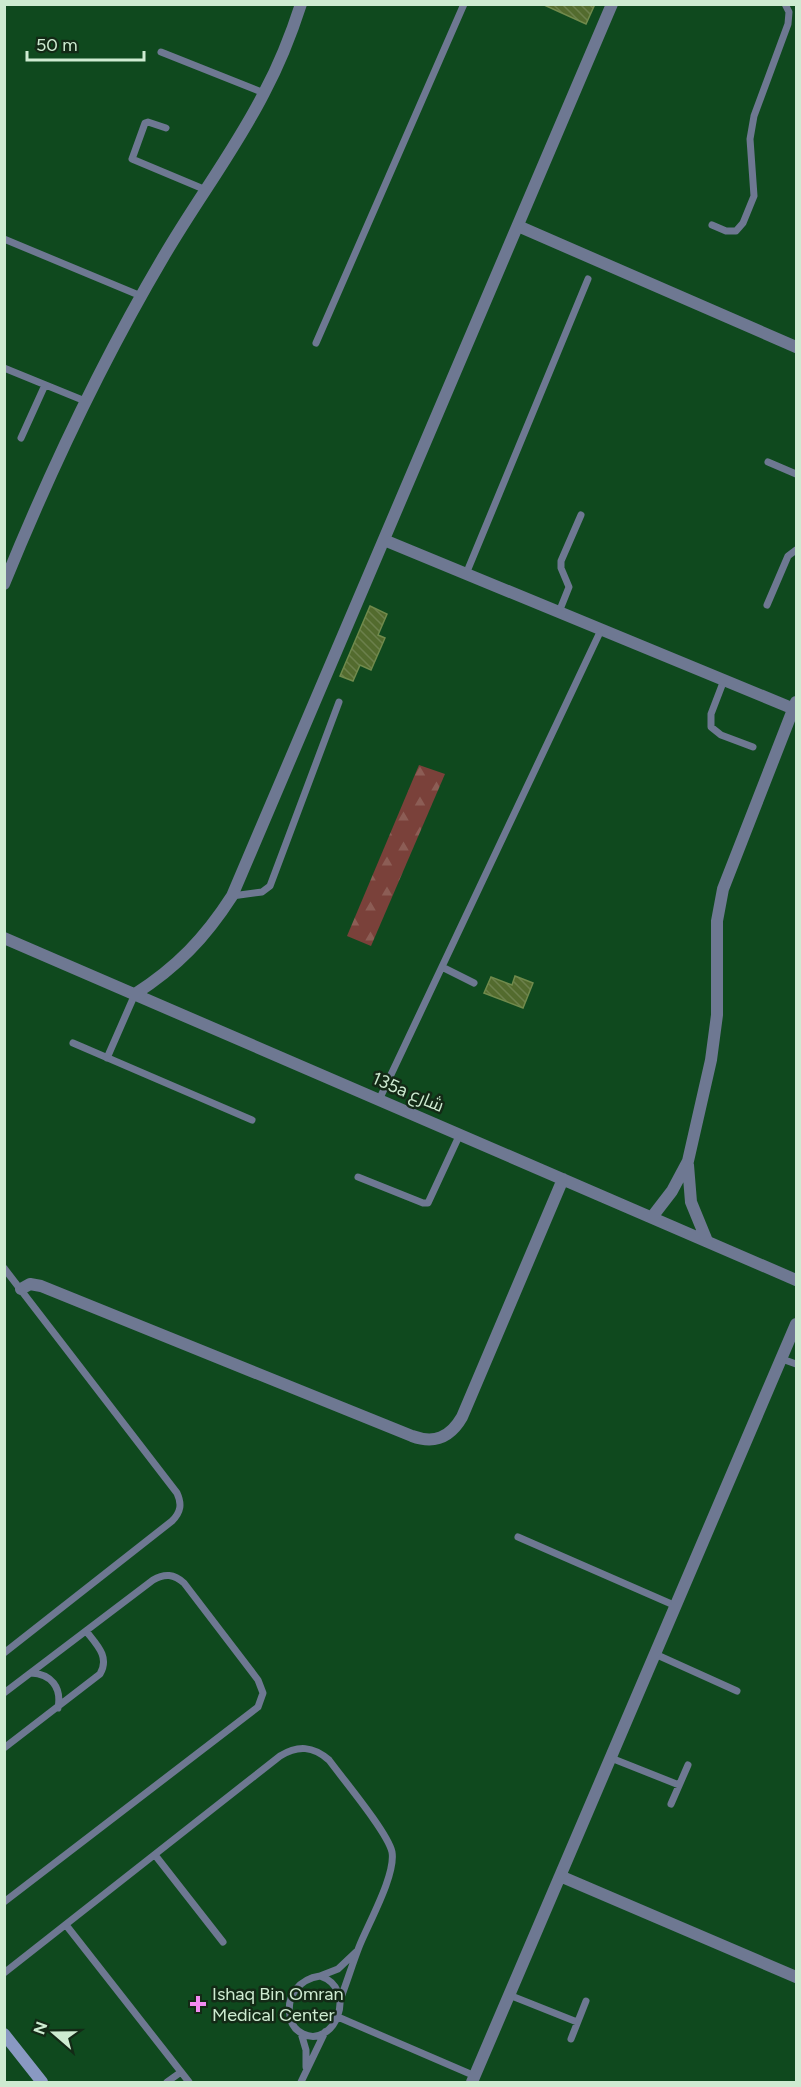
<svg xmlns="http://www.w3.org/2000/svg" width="801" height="2087" viewBox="0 0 801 2087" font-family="Figtree,Cairo,sans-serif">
<defs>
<pattern id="forest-firs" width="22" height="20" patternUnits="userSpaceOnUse" patternTransform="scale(1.5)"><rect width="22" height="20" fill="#7a413a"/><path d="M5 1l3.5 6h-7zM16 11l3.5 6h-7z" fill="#8c5d55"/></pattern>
<pattern id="building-back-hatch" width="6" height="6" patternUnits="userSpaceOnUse" patternTransform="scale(1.5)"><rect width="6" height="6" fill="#536b2e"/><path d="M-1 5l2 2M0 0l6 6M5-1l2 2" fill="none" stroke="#6b804b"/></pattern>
</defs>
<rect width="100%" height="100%" fill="#0f491e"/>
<path fill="url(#forest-firs)" d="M419,765l26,9 -74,172 -24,-10z"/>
<path fill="url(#building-back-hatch)" stroke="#708a4c" stroke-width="1.5" d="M542,4h53l-9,20z
M370,606l17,8 -9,21 7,3 -14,32 -11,-5 -7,16 -13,-5z
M515,976l18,7 -10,25 -39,-15 7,-16 21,8z"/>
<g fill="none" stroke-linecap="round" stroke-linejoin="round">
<path stroke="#6e7892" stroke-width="7" d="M161,52l103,41
M166,128l-18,-6 -3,1 -13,36 74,31
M712,225l14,6h10l7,-8 11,-27 -4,-57 4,-23 34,-92 1,-12 -4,-8
M4,239l137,57
M316,343l148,-339
M4,368l81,33
M21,438l24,-53
M768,462l28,12
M466,574l122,-295
M767,605l21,-49 8,-6
M559,612l10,-25 -8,-19v-7l20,-46
M724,680l-13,34v13l10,8 32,12
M232,896l30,-4 8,-6 69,-184
M442,967l32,16
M73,1043l179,77
M107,1058l28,-64
M379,1100l222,-470
M358,1177l65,26h5l32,-69
M4,1268l173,225c5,11 4,19 -5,28l-168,132
M782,1359l14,5
M518,1537l158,69
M655,1654l82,37
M31,1673c20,1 31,14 27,35
M4,1693l149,-113c12,-7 21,-6 31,3l74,97 5,13 -5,14 -254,195
M4,1748l96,-74c10,-17 -3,-29 -14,-43
M611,1758l68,27
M671,1804l17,-39
M155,1855l68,87
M66,1925l123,157
M4,1973l276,-217c18,-11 33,-10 49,4 14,19 59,73 63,92 4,23 -24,72 -33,95 -7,18 -12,35 -19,53
M320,1976c39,13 14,73 -17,58 -8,-4 -12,-10 -13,-18 -4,-21 10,-37 30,-40z
M320,1976l18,-7 18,-17
M509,1995l68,27
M338,2017l137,59
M301,2033l5,17v17
M571,2039l15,-38
M167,2082l14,-10
M301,2082l24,-50"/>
<path stroke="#6e7892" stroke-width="12" d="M518,226l278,121
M384,540l410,169
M4,584c46,-113 98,-223 160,-328 32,-55 71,-106 100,-163 15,-28 27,-58 37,-89
M4,938l792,342
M135,994c42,-27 70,-56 97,-98l380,-892
M688,1165l3,37 16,39
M652,1217l20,-26 16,-30 23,-101 6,-45v-94l6,-32 73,-187
M21,1289l9,-5 11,2 371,150c22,8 38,2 50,-19l101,-238
M560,1876l236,101
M472,2082l324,-758"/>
<path stroke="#8999c2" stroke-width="12" d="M4,2034l38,48"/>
</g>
<path fill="#f38af1" stroke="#132a16" stroke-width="2" d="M195 1995h6v6h6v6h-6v6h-6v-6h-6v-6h6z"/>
<g text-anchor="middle" stroke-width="5" stroke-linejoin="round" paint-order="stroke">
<g font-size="18" fill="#ceebd1" stroke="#132a16">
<text transform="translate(408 1092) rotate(23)" y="6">135a شارع</text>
</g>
<g font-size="18" fill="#ceebd1" stroke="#132a16" text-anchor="start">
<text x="212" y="2000">Ishaq Bin Omran<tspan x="212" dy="21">Medical Center</tspan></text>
</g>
</g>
<rect width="801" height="2087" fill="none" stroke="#ceebd1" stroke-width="12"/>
<g transform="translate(54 2033) rotate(290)" stroke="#132a16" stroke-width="4.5" paint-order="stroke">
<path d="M0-4.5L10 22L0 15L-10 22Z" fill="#ceebd1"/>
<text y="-9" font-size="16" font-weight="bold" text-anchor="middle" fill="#ceebd1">N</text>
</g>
<path d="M27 51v9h117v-9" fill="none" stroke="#ceebd1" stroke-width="3"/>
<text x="36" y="51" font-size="18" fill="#ceebd1" stroke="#132a16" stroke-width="4.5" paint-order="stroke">50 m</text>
</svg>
